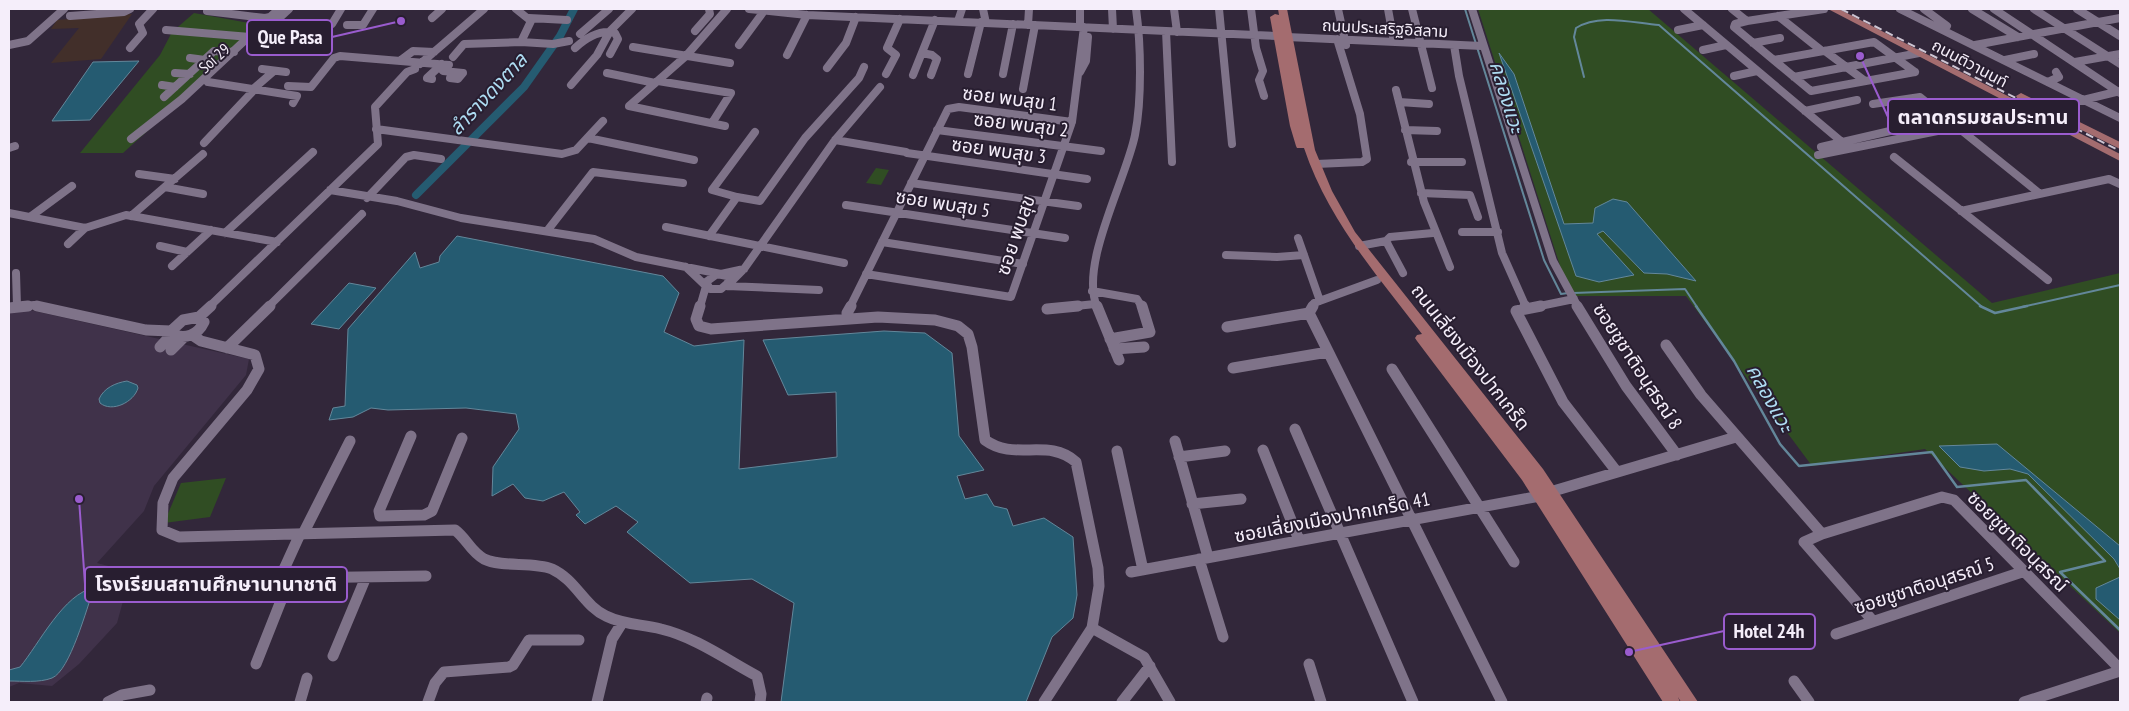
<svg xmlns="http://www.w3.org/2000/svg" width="2129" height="711" viewBox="0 0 2129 711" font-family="'PT Sans Narrow','Noto Sans Thai',sans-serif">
<rect width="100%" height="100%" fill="#32273a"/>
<path fill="#422f2a" d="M132,14l-31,45 -50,4 28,-35 -28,1 6,-9z"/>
<path fill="#40324a" d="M25,309l224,50 -3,16 -92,111 -10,25 -47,52 34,9 -14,51 -38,41 -27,22 -33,-3 -10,4v-375z"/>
<path fill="#304d23" d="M1478,9h170l344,294 128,-30v360l-195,-184 -113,17 -126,-170h-113l-11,-24z
M194,13l55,10h19l-145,130h-43l80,-98 12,-23z
M876,168l13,2 -8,15 -15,-2z
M226,478l-16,39 -46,6 17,-40z"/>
<path fill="#255b71" stroke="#63879a" d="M1499,53l15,21 50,150 29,-1 2,-15 18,-9 14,3 69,79 -29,-7 -23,-1 -41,-42 -6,3 37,41 -35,7 -23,-6z
M139,61l-49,59 -38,1 41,-59z
M457,236l206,40 16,17 -15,39 30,14 50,-6 -5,129 98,-12 -1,-65 -48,3 -25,-55 121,-9 41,2 27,20 7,83 25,34 -27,6 8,23 22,-5 7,12 13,3 6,17 31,-8 29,19 4,58 -4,23 -21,19 -26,65h-245l13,-99 -42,-24 -62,4 -63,-51 11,-10 -22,-16 -31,18 -9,-9 4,-3 -16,-20 -21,9 -18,-3 -12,-14 -21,12 1,-29 26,-38 -3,-15 -50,-6 -78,2 -17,-2 -18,9 -24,3 4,-12 12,-2 3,-77 67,-77 5,16 19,-6 1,-6z
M349,283l27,5 -37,41 -28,-5z
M127,381l10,4 1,3c-4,14 -26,25 -38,15l-1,-4c5,-11 16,-16 28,-18z
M1997,444l123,102v23l-6,-10 -86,-85 -18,-5 -26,2 -24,-4 -21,-21z
M2120,577v43l-24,-21v-11z
M94,588c-7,19 -24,83 -42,90 -13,5 -30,3 -43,3v-11l11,-3c19,-23 44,-74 74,-79z"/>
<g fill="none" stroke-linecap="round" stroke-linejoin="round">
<path stroke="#63879a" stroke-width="2" d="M1465,9l79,251 17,34 7,-1
M1584,77l-10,-40 2,-9c23,-15 57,-5 83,-3l323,282
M1573,293l112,-4 12,18
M2022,307l98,-22"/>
<path stroke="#63879a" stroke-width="2.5" d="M1696,306l38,55 46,83 19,22 133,-14 25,35 69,-7 79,81 -45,11 60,58
M1980,306l15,7 32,-7"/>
<path stroke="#255b71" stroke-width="8" d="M416,195l108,-108 36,-51 14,-27"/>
<path stroke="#7f7389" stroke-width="8" d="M516,9l15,12 -10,21
M749,9l58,6 471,21
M983,9l3,14
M1080,9v18
M1112,9l1,20
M1174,9l3,23
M1219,9l13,135
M1251,9l5,39 7,23 -4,9 5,16
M1338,9l8,36
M1388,9l6,33
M1412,9l20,79
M1472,9l81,252 25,46
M1684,9l158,133
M1732,9l15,12
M1824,9l-77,12 -12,3 -1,3 77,64 104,-19
M1900,9l220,109
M1924,9l23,17
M1972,9l46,28
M1994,9l126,84
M2034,9l86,55
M2077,9l43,27
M207,11l58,7 5,-1 9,-8
M70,16l54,-4 6,-3
M1778,16l44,35
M432,18l10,-9
M529,18l38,2
M958,21l4,-12
M332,24l9,-15
M347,25h16l10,-16
M1028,25l1,-16
M166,30l84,7
M1678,30l25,-5
M695,31l15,-17 -1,-5
M1166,31l6,131
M264,32l25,-23
M580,34l29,-25
M1287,37l195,9
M1753,43l27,-5
M9,45l19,-4 36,-32
M739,45l25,-34
M1454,45l5,31 43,177 24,54
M1975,45l145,-27
M633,47l97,16
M130,48l13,-15 -4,-9 14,-15
M575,48c11,-10 25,-19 40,-15l3,6 -8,15
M1703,50l23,-5
M1825,51l40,30
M922,53l10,2 5,4 -6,16
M787,55l20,-40
M453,57l11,-13 57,-2 32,2 16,-3
M190,58l15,2
M401,60l12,-9 21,1
M1774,60l100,-18 41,30
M2005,60l29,-6
M2075,62l45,-8
M420,64l64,-55
M827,68l19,-25 10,-26
M262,69l24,3
M1080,72l6,-11 2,-24
M175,73l15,1
M607,73l48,10
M886,74l10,-19 -9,-7 13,-29
M968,74l13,-52
M1003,74l10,-50
M913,75l22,-55
M1734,76l23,-5
M1794,77l125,-24
M432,79l-5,-1 15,-14
M658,81l73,12 -19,30
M208,82l89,14 -4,7
M2048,82l11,-5 -3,-5
M162,85l13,2
M571,85l26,-30 13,-24 22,-22
M288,86l23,1 23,-29 6,-2 109,9 -6,6 20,2 -5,6 -8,-1
M1023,89l12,-64
M252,90l22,-19
M1396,90l28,112 26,65
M164,97l50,-46 20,1
M1399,102l30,2
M1873,104l47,-7 119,96
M2046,109l74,-18
M1805,111l52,-11
M725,126l-96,-20 57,-50 41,-47
M376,129l186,25 14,-4 27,-29
M937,130l164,21
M1405,130l32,1
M588,138l106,22
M131,139l51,-40 88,-82
M835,140l71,12
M204,143l50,-53
M1821,147l125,-29
M9,148l6,-2
M907,153l180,26
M1818,155l214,-43
M1894,157l154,123
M1411,162h51
M1316,164l46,-2 5,-3 -7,-45 -23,-75
M139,174l36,5
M911,183l167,23
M165,187l38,7
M330,190l67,11 64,17 133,21 42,18 85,17 23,-5
M1421,193l49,2 8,22
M737,197l23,4 45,-63 54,-60 5,-11
M367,198l39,-41 8,-2 27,4
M846,205l219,33
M1961,211l148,-32 11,5
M9,213l76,15 41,-13 151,27
M131,216l72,-62
M30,217l42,-31
M666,227l178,36
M547,231l46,-59 90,11
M1462,232h36
M225,233l88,-81
M709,236l28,-39 -25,-7 43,-58
M1298,238l22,63
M882,242l141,22
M68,244l17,-16
M160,246l27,6
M1359,246l27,-5
M1226,255l51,2 27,-2
M172,266l39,-36
M686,267l20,19 -6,21
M16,273l1,33
M1403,273l-17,-32 4,-4 43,-4
M717,274l10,2 2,6 -8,7h-11l-4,-7z
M866,274l145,23 61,-175 12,-95
M727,286l17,-17 91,-129 45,-53
M727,286l92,4
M1092,291l45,8 5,8
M17,307l17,-2 9,2
M209,307l169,-163 -3,-37 32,-35 8,-3
M268,307l94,-93
M850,307l98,-198 11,-2 113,15
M1066,307l29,-3
M1097,307c-18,-43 29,-127 38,-172 7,-35 6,-91 1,-126
M1312,307l2,-4 63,-23
M1535,307l39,-8"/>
<path stroke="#7f7389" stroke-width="11" d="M37,306l109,24 25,1
M700,306l-4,13 3,7 12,3 167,-12 57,3 23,6 10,8 4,13 13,93c30,22 63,-3 91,22l22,106 1,18 -7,42 -48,74
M1097,306l22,54
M1313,306l-4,7 193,389
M1525,306l1,2
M1541,306l-25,5 47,91 54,70
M1577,306l49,80 51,69
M9,308l19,-2
M1047,309l31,-3
M847,313l4,-7
M199,317l5,5c-6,13 -19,18 -32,12l-1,-3 12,-11z
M199,317l12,-11
M1227,327l82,-14
M192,335l9,6 54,14 4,14 -12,21 -74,88 -10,25 -1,27 17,7 276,-7c12,9 15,21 29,29 18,9 49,2 68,10 24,11 32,37 54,47 18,9 36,8 55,13 34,8 66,31 96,47l4,18 -1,8
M1110,339l40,-7 -8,-26
M1666,345l35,50 121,139 120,-37 12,3 166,169
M160,347l12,-13
M227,348l43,-42
M1114,349l30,-2
M171,350l13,-13
M1233,368l95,-16
M1392,369l122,193
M1295,429l118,273
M411,436l-32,75 1,5 44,-1 8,-4 30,-73
M1175,441l33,116
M1263,450l36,90
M1117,451l26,119
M1179,457l46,-6
M1550,492l186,-55
M1192,504l49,-5
M303,534l47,-93
M1822,534l-18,8 69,79
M1199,559l24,78
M1131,572l409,-76
M280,578l20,-44
M155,580l271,-4
M1092,628l52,29 26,45
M1836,634l189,-63
M333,656l33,-79
M256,664l34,-86
M1309,664l12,38
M1794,681l15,21
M108,702l14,-7 28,-5
M300,702l7,-24
M428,702l7,-19 9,-11 65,-5 4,-2 16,-25h50
M597,702l15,-63 10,-16
M706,702l1,-4
M1122,702l28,-36
M2024,702l96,-31"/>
<path fill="#a46c6f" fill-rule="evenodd" d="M1278,9h9l28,141 17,41 23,41 188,237 155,233h-17l-3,-5 2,5h-17l-141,-222 -105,-139 -2,-3 2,-3 5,-1c-45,-59 -94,-114 -118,-186h-7l-1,-2 -6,-20 -20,-109 5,-3 4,1z
M1828,9h11l281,145v7z
M2021,93l99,49v7l-103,-51 -1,-2z"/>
<path stroke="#cdc5d3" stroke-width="2" stroke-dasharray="8 4.5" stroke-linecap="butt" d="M1841,9l279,142"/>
</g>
<g text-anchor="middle" stroke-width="4" stroke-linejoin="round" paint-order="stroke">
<g font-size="16" fill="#f5eefa" stroke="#281e30">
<text transform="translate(1385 28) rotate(3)" y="6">ถนนประเสริฐอิสลาม</text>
<text transform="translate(214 58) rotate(-42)" y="6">Soi 29</text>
<text transform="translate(1970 63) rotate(28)" y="6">ถนนติวานนท์</text>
</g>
<g font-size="19" fill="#f5eefa" stroke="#281e30">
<text transform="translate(1010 98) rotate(7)" y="7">ซอย พบสุข 1</text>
<text transform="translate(1021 124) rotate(7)" y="7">ซอย พบสุข 2</text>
<text transform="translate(999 150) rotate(8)" y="7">ซอย พบสุข 3</text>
<text transform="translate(943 203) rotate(9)" y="7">ซอย พบสุข 5</text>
<text transform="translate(1015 235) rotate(-71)" y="7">ซอย พบสุข</text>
<text transform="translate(1471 357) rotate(52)" y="7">ถนนเลี่ยงเมืองปากเกร็ด</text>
<text transform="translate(1638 366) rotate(57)" y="7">ซอยชูชาติอนุสรณ์ 8</text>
<text transform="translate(1332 517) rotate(-11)" y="7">ซอยเลี่ยงเมืองปากเกร็ด 41</text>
<text transform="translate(2018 541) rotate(45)" y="7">ซอยชูชาติอนุสรณ์</text>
<text transform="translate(1924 585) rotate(-18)" y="7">ซอยชูชาติอนุสรณ์ 5</text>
</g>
<g font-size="20" font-style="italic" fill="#aedcf2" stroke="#281e30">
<text transform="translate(488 94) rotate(-47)" y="7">ลำรางดงตาล</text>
<text transform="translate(1507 97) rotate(73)" y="7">คลองแวะ</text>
<text transform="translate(1770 398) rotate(61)" y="7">คลองแวะ</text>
</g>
</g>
<path fill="none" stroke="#9a5cce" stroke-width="2" d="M401 21L332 37M1860 56L1888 117M79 499L85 584M1629 652L1724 631"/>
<g fill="#9a5cce" stroke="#281e30" stroke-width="2">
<circle cx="401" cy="21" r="5"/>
<circle cx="1860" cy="56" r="5"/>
<circle cx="79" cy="499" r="5"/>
<circle cx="1629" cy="652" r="5"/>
</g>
<g fill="#281e30" stroke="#9a5cce" stroke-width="2">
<rect x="247" y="20" width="85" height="35" rx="5"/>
<rect x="1888" y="99" width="191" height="35" rx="5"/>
<rect x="85" y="567" width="262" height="35" rx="5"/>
<rect x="1724" y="614" width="91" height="35" rx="5"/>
</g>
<g font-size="20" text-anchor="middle" font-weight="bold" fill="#f5eefa">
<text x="290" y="44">Que Pasa</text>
<text x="1983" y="124">ตลาดกรมชลประทาน</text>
<text x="216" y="591">โรงเรียนสถานศึกษานานาชาติ</text>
<text x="1769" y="638">Hotel 24h</text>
</g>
<rect width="2129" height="711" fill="none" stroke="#f5eefa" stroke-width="20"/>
</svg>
